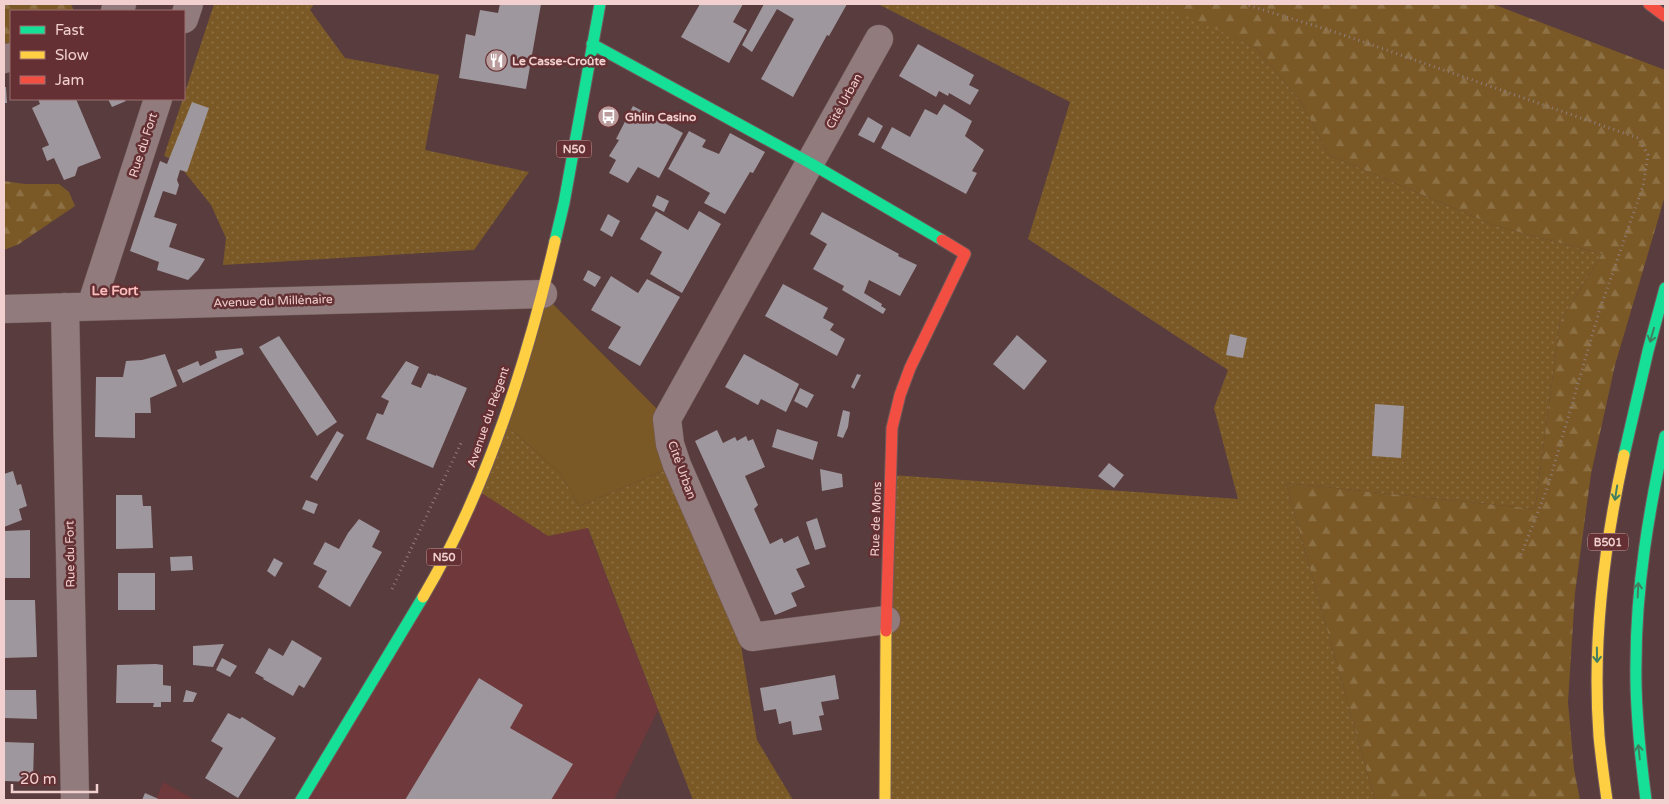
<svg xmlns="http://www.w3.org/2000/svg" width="1669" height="804" viewBox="0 0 1669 804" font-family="'Varela Round',sans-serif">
<defs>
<pattern id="grass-dots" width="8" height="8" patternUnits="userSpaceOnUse" patternTransform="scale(1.25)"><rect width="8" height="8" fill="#7a5926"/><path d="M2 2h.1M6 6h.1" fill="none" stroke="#8d7044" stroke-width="1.8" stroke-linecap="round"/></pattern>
<pattern id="forest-firs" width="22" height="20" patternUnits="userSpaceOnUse" patternTransform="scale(1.25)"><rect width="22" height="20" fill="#7a5926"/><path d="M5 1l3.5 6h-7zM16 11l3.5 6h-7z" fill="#8d7044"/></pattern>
</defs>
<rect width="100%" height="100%" fill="#583c3e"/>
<path fill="#6f383b" d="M477,490l71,46 39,-9 71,183 -44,90h-313z
M163,782l32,18h-39z"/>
<path fill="url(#grass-dots)" d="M214,4h100l-4,6 35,48 94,17 -14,75 104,22 -55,78 -251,15 3,-27 -15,-33 -36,-45 -11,-4z
M878,4h287l91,44 45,54 28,53 167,71 106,28 -42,68 -25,187 -249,-26 89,317h-490l6,-325 347,24 -24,-91 14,-38 -200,-131 42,-137z
M503,422l58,52 18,32 98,-41 63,175 17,100 36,60h-100l-105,-272 -40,8 -71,-46z"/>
<path fill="url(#forest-firs)" d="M4,4h67l3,7h-63v46l-7,2z
M1162,4h331l172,66v126l-50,169 -24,109 -16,119 -7,109 6,67 6,31h-205l-89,-317 249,26 25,-187 42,-68 -106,-28 -167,-71 -28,-53 -45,-54z
M4,181l21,3h34l10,8 6,14 -56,38 -15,6z"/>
<path fill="#7a5926" d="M543,294l124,125 10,46 -98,41 -18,-32 -58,-52z"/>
<path fill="#9f979e" d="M500,4h41l-15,85 -67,-11 7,-44 9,2 5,-26 18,3z
M700,4h43l-10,18 14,8 -18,33 -48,-26z
M764,4h83l-18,32 -2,-1 -34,62 -32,-18 33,-60 -17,-10 -25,43 -10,-7z
M918,44l56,31 -5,10 10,5 -9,15 -21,-12 -1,3 -9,-5 -3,6 -37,-21z
M4,87h2l1,16h-3z
M38,99h38l25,59 -23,9 -3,9 -11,4 -10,-22 -7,3 -5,-13 7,-3 -17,-37 8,-4z
M108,99h16l2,2 -14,6z
M192,102l17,6 -22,64 -7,-2 -3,10 2,5 -3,10 -13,-4 -9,26 23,7 -8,23 36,12 -7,11 -10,10 -31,-10 2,-8 -29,-11 30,-90 7,3z
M944,104l28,17 -7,15 19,14 -12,21 5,2 -11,21 -85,-46 11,-21 18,10 15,-28 12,6z
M633,106l50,27 -24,45 -21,-11 -10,16 -19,-10 7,-13 -7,-4 10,-16 -3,-1z
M868,117l15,9 -9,17 -16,-8z
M689,131l17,9 -4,7 17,7 11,-21 35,19 -12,21 -3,-1 -25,42 -21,-11 6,-10 -42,-24z
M657,195l12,6 -5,11 -12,-6z
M656,211l32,19 11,-19 22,13 -39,69 -32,-19 12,-22 -22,-13z
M822,212l77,42 -1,2 19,9 -17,31 -31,-16 -5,13 18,11 -1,2 5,3 -3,5 -41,-24 2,-4 -31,-17 14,-25 -17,-10z
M608,214l12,7 -8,16 -12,-7z
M588,270l13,7 -6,10 -12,-7z
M611,276l27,17 9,-14 33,18 -40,69 -32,-18 13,-21 -30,-17z
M783,284l45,24 -5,10 11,6 -4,6 15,9 -8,17 -72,-40z
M1230,334l17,4 -4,20 -17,-3z
M1017,335l30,26 -23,29 -31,-26z
M279,336l58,86 -20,14 -58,-89z
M242,348l2,6 -61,29 -6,-13 21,-9 2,5 17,-8 -2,-7z
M165,354l12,32 -27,12 1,15h-16v25l-40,-1 1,-60h27l3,-16 16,-1z
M744,354l55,30 -13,28 -25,-13 -3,6 -33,-18z
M406,361l13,6 -8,17 10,4 7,-15 8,3v-1l31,13 -34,80 -67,-29 11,-26 6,2 6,-14 -8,-4z
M857,374l4,1 -7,14 -3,-2z
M800,388l14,7 -7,13 -13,-7z
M1375,404l29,2 -3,52 -29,-2z
M843,410l7,2 -2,15 -5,11 -6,-2z
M777,429l41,13 -5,18 -41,-13z
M717,430l6,13 12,-6 2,4 9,-5 2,5 5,-2 12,28 -20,9 13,29 -4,4 16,35 12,-6 2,5 14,-7 12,28 -14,5 9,18 -14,6 6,13 -22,9 -80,-174z
M337,431l7,4 -27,46 -7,-4z
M1109,463l15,12 -10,13 -16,-12z
M820,469l22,5 1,13 -21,4z
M13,471l4,14 4,-1 6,22 -8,3 3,11 -18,7v-53z
M116,495h26l1,11h8l2,42 -37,1z
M306,500l12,4 -4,10 -12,-5z
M817,518l9,29 -11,3 -9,-28z
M359,519l21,12 -8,16 10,5 -32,55 -32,-20 9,-16 -14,-7 12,-22 14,7 9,-16z
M30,530v48h-26v-47z
M192,556l1,14 -22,1 -1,-14z
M274,558l9,5 -8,14 -8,-6z
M118,573h37v37h-37z
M4,600h31l2,57 -33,1z
M292,640l30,18 -18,30 -5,-3 -6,11 -30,-17 1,-1 -9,-5 14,-25 14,8z
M224,644l-11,23 -20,-2v-19z
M222,658l15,8 -7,11 -14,-7z
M156,664l7,1v20l8,1v16h-10v5h-8l1,-4h-38l1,-38z
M835,675l4,24 -18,3 3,13 -5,1 3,14 -29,5 -2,-14 -12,3 -3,-15 -12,2 -4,-23z
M479,678l44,27 -13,23 63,36 -22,36h-146z
M4,690h32l1,29 -33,-1z
M186,690l11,3 -4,9h-10z
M228,713l12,6 2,-2 34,21 -38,60 -33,-20 18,-30 -12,-7z
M4,742l30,1 -1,39 -29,-1z
M145,793l16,7h-19z"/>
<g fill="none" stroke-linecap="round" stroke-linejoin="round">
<defs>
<path id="street" d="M115,11l7,-7
M184,19l5,-15
M879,39l-212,380 3,25 7,21 75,172 134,-17
M4,59l7,-2
M91,306l67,-207
M65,307l10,493
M4,309l539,-15"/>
<path id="fast" d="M592,44l218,119 132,77
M555,241l9,-38 36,-199
M1624,455l24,-104 17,-63
M301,800l122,-203
M1646,800c-6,-46 -11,-91 -10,-137 0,-77 13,-152 29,-227"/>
<path id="slow" d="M423,597c63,-106 104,-235 132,-356
M885,800l1,-169
M1607,800c-3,-21 -6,-43 -8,-64 -7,-94 5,-190 25,-281"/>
<path id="jam" d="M1649,4l16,12
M886,631l6,-203 8,-33 10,-27 55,-114 -23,-14"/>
</defs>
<use href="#street" stroke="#725a5a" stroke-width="29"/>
<use href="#fast" stroke="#725a5a" stroke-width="13"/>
<use href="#slow" stroke="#725a5a" stroke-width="13"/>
<use href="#jam" stroke="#725a5a" stroke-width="13"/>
<path stroke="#917d7e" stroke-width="3" stroke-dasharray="1 4" stroke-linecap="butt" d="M1244,4l88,27 306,107 10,17 -5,31 -44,126 -51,174 -27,69
M392,589l70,-148"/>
<use href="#street" stroke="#917b7c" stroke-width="28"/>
<use href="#fast" stroke="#16e098" stroke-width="11"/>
<use href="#slow" stroke="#ffcf43" stroke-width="11"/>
<use href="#jam" stroke="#f24e42" stroke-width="11"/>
</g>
<defs><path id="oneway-shaft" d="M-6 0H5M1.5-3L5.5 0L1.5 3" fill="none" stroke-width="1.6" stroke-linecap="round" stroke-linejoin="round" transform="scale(1.25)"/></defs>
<g stroke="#417f60">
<use href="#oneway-shaft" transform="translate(1652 335) rotate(106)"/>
<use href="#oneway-shaft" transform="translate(1616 493) rotate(99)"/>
<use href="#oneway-shaft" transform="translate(1638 590) rotate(-87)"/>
<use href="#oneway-shaft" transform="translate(1597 655) rotate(89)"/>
<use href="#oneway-shaft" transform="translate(1639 752) rotate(-96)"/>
</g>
<defs>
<symbol id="restaurant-disc" viewBox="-11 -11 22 22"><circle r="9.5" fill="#bb9c9c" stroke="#643033"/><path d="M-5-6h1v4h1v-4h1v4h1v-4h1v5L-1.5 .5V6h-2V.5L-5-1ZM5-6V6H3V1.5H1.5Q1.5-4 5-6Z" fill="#fff"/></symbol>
<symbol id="bus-disc" viewBox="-11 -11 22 22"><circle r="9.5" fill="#bb9c9c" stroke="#643033"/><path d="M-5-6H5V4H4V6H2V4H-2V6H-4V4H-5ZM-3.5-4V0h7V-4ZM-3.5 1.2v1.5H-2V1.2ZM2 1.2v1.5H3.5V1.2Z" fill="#fff"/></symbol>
</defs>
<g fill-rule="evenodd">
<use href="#restaurant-disc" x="484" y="48" width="25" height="25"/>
<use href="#bus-disc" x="596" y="104" width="25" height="25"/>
</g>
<g text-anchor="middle" stroke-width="5" stroke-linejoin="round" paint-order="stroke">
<g fill="#643033" stroke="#c7a0a0" stroke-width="1">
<rect x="556.5" y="140.5" width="35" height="17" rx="4"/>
<rect x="1588" y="533.5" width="40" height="17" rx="4"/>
<rect x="426.5" y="548.5" width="35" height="17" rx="4"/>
</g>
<g font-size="11" font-weight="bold" fill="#f1d0cf">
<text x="574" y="153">N50</text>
<text x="1608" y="546">B501</text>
<text x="444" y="561">N50</text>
</g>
<g font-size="12" font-weight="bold" fill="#f1d0cf" stroke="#643033" text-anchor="start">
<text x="512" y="65">Le Casse-Croûte</text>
<text x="625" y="121">Ghlin Casino</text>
</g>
<g font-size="12" fill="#f1d0cf" stroke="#643033">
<text transform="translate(844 101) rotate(-61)" y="4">Cité Urban</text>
<text transform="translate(143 145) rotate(-72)" y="4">Rue du Fort</text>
<text transform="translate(273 301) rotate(-2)" y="4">Avenue du Millénaire</text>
<text transform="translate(488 417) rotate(-71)" y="4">Avenue du Régent</text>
<text transform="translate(682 470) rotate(70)" y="4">Cité Urban</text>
<text transform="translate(876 519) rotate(-88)" y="4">Rue de Mons</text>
<text transform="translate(70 554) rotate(-91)" y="4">Rue du Fort</text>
</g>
<g font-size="14" font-weight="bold" fill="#fdbdbd" stroke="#643033">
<text x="115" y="295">Le Fort</text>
</g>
</g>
<rect width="1669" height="804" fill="none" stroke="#f1d0cf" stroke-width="10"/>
<rect x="10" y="10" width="175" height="90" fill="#643033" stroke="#9c7071"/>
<rect x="20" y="26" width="25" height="8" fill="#16e098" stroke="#9c7071"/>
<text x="55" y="35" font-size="15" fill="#f1d0cf">Fast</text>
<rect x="20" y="51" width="25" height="8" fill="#ffcf43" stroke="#9c7071"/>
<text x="55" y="60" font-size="15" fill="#f1d0cf">Slow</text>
<rect x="20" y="76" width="25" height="8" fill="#f24e42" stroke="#9c7071"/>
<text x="55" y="85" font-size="15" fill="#f1d0cf">Jam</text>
<path d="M12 784v8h85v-8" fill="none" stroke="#f1d0cf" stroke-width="2.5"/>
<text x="20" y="784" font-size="15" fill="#f1d0cf" stroke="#643033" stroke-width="4" paint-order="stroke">20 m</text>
</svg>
